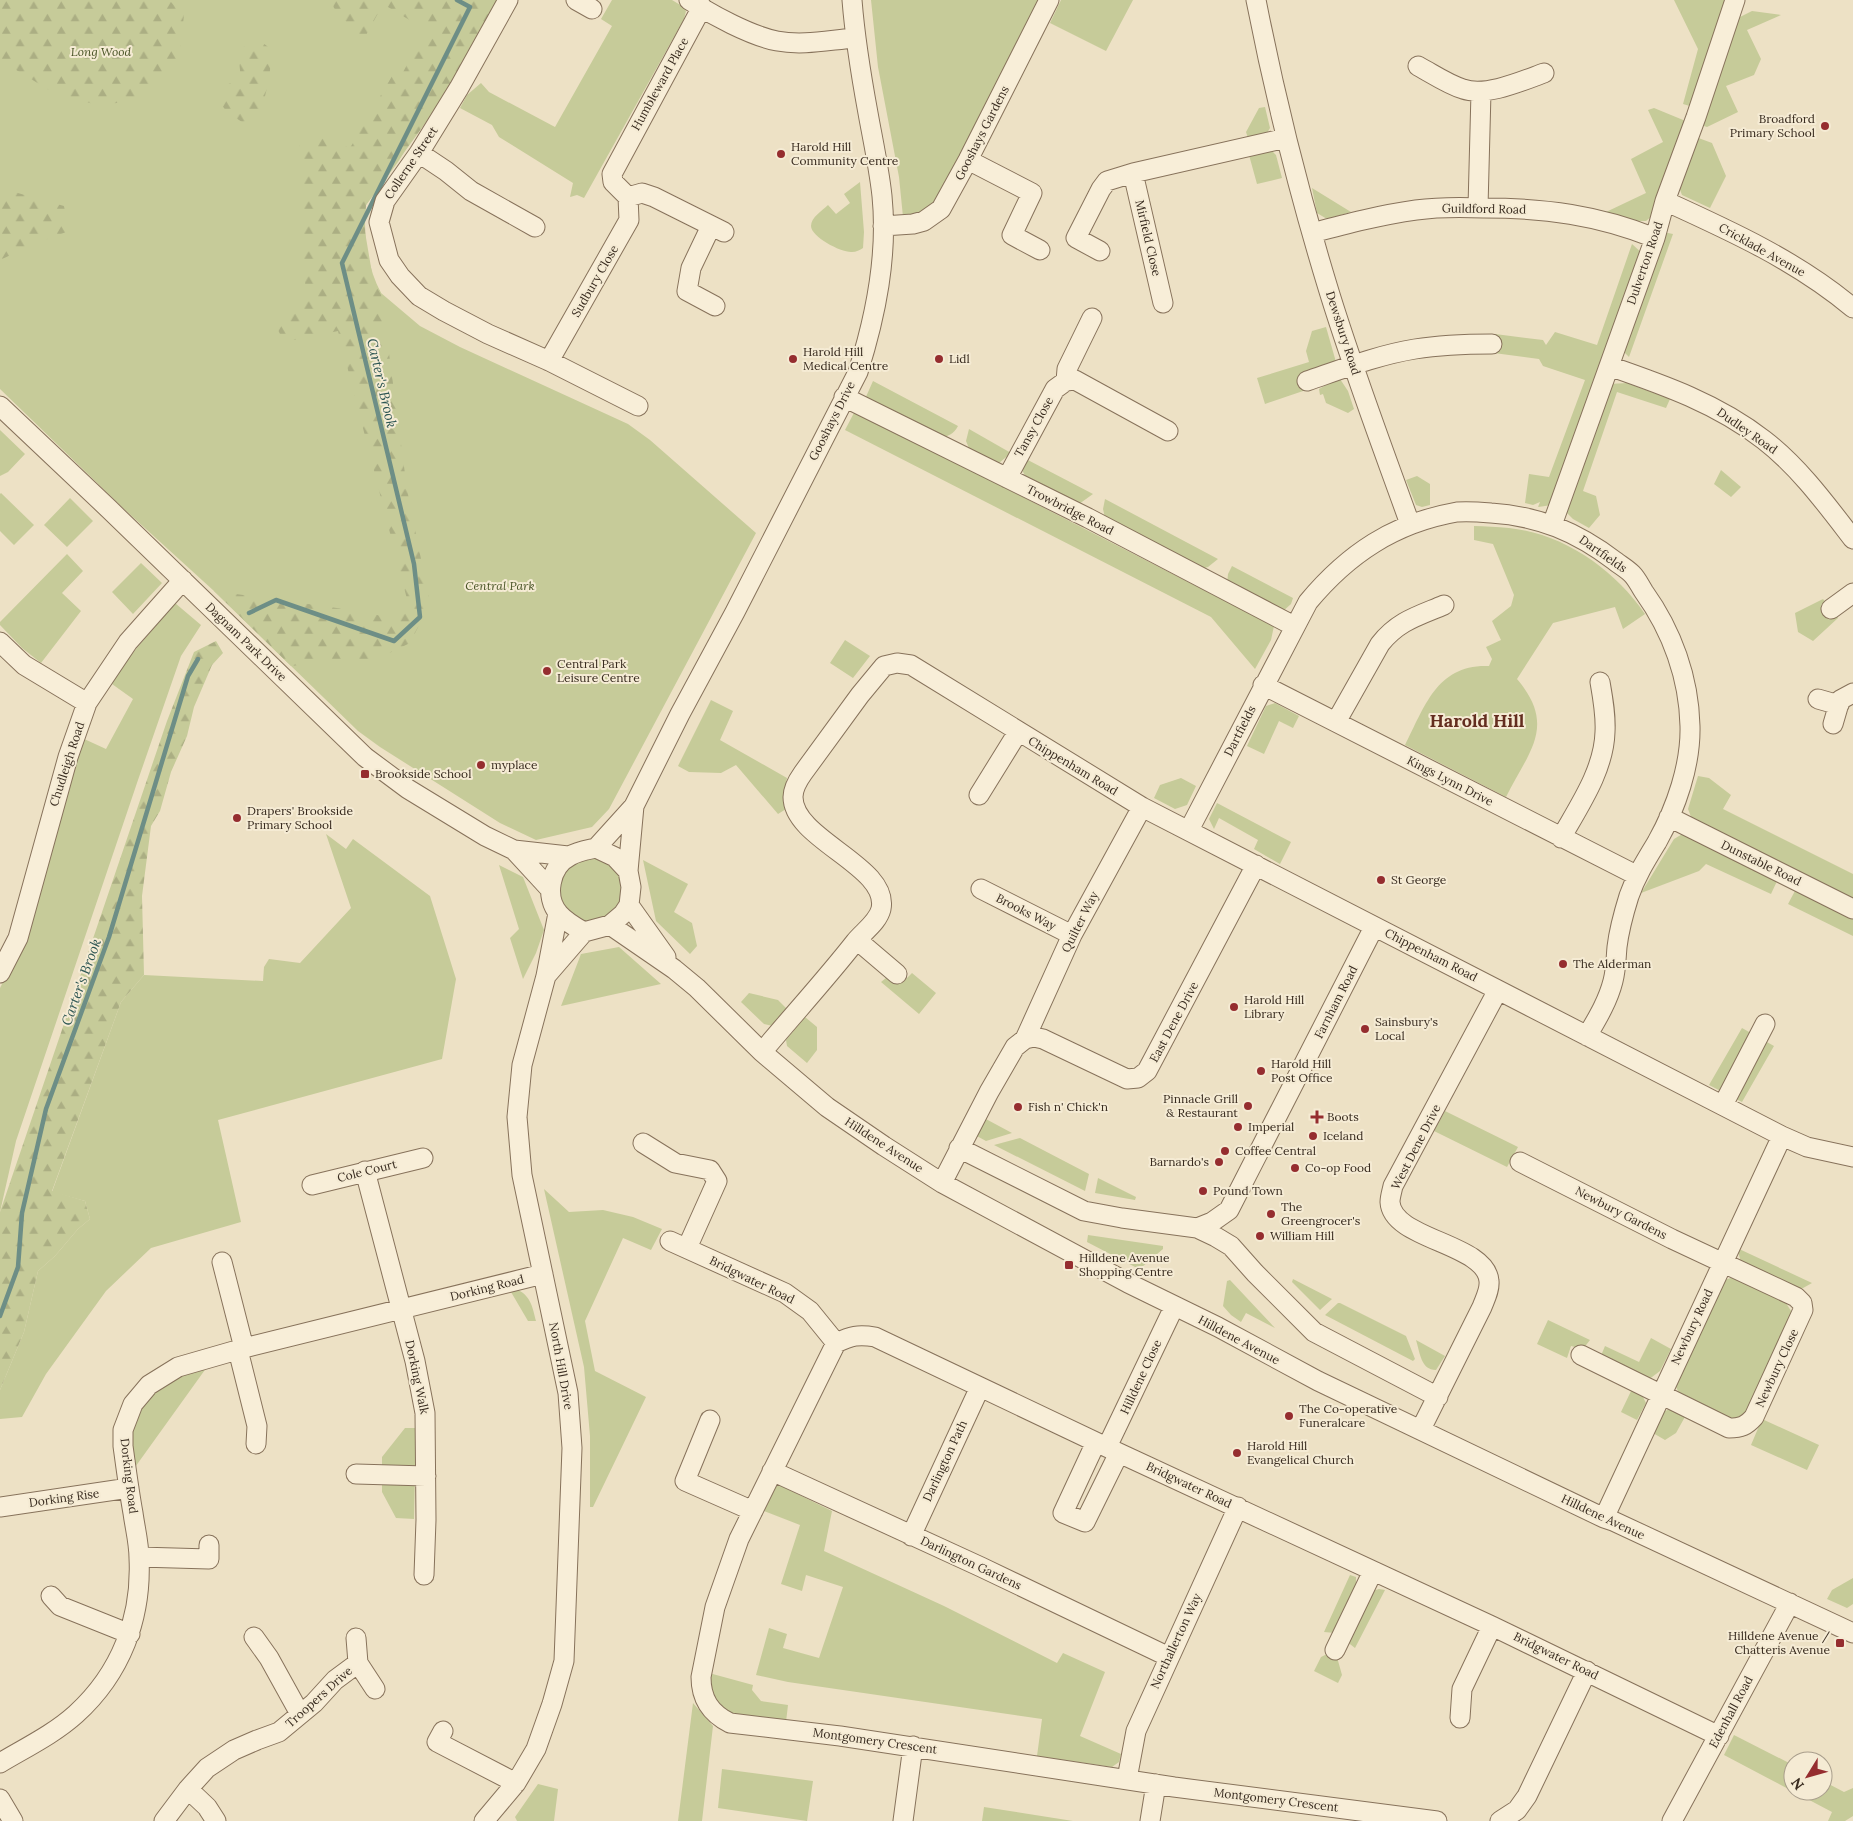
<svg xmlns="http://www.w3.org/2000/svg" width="1853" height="1821" viewBox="0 0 1853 1821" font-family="Lora,serif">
<defs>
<pattern id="forest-firs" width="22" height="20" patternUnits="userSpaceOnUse" patternTransform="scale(1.25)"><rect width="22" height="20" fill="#c6cb99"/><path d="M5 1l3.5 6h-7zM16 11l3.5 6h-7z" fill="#abae83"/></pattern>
</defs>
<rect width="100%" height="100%" fill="#ede1c5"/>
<path fill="#c6cb99" d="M0,0h498l-100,162 -32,43 -2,21 9,53 8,14 39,33 40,21 168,77 22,16 106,93 -147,276 -17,18 -56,13 -36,-17 -120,-76 -22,-16 -144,-140 -90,-82 -124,-120z
M612,0h60l10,6 4,5 -2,8 -100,179 -7,-3 -7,2 3,-14 -74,-46 -7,-12 -32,-17 7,-13 14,-12 8,9 66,35 57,-101 -11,-7z
M871,0h172l-102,197 -19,16 -19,4 -4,-40 -21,-110z
M1061,0h72l-27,51 -56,-28z
M1674,0h53l-34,107 -10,-3 15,-55z
M1752,11l29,4 -34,15 14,29 -7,16 -28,11 12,26 -31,15 -9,-3 38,-105z
M1265,107l5,21 -3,5 -19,5 -2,-6 13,-24z
M1654,108l34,14 -36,94 -6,5h-12l-28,-9 40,-19 -15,-34 32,-17 -15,-32z
M1693,136l19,7 14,33 -16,32 -28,-13 -5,-13z
M1271,150l5,5 6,23 -25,6 -8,-29z
M860,182l4,50 -1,16c-3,2 -7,4 -11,4 -10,1 -41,-15 -41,-26 0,-9 11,-15 17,-21l8,9 14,-11 -6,-9z
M1312,188l39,24 -24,7 -10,-6z
M1663,232l10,2 -44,123 -8,-8z
M1632,244l12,11 -92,250 -14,2 2,-5 -7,3 -8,-2 4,-29 20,3 36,-97 -42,-14 -4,-7 -45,-6 -2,-9 3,-10 48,6 3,5 9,-13 42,13z
M1326,327l10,35 -34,11 4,17 -41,14 -8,-26 52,-16 -3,-11 6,-20z
M1340,379l8,12 6,18 -6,4 -22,-10 -3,-9 -3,1 -1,-6c8,-4 13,-9 21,-10z
M873,381l85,45c-4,8 -10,11 -20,11l-73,-38z
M1627,383l43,16 -4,9 -49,-16 -34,99 13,5 4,19 -11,13 -16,-9 -9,-9 45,-126z
M855,411l419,215 -3,14 -16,29 -44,-52 -366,-187z
M969,429l42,24 -12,10h-9l-19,-10 -5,-12z
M0,430l25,24 -17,18 -8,4z
M1024,458l69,36 -14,10 -51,-23 -6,-11z
M1721,470l20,17 -10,10 -17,-13z
M1417,476l13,8v21l-8,2 -6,-2 -10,-25z
M1,493l33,32 -20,20 -14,-14v-37z
M70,498l23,23 -26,26 -23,-22z
M1105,499l113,60 -10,8 -7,2 -96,-51 -2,-9z
M1474,526c11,0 23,1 35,2 55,6 105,41 136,86l-22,15 -8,-22 -62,16 -36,56c40,47 12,72 -11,118l-101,-52c20,-39 32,-81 84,-79l3,-7 -6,-12 15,-7 -9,-19 19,-15 3,-11 -21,-51 -19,-4z
M67,554l16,17 -21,22 19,18 -40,52 -19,-15 -22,-23v-3z
M141,563l21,20 -29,31 -21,-22z
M1232,566l61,32 -2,6 -10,9 -54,-29 1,-10z
M1823,599l15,19 -25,23 -15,-9 -3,-19z
M175,603l26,22 -20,31 -43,124 -122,361 -16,71v-224l26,-52 56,-198 24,11 27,-50 -21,-15 13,-22z
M845,640l25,16 -17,22 -23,-15z
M711,700l22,11 -13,29 67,38 -3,19 2,12 -8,5 -42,-49 -15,8 -32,-1 -11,-6z
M1275,703l24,13 -6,12 -14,-7 -15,33 -17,-8 19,-40z
M1698,776l11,2 22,17 -8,14 130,65v27l-160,-79 -5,-13z
M1181,778l15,8 -9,19 -12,4 -21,-11 6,-13z
M1217,803l74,39 -11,22 -26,-15 4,-9 -39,-22 -5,11 -5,-10z
M1684,833l94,46 -7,15 -65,-30 -7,7 -58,22 33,-54z
M326,834l20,15 7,-10 77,57 26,83 -14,80 -224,61 23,102 -90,26 -45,43 -60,83 -24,43 -22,2v-29l24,-58 14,-61 17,-15 23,-27 12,-10 -5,-18 -33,-9 69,-190 23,-27 119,6 1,-14 5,-8 31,4 51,-55z
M559 890a32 32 0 1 1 64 0a32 32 0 1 1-64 0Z
M643,860l45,24 -14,28 18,11 5,23 -7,8 -34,-33z
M499,865l24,12 21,53 -8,23 -13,26 -13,-41 9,-9z
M1796,889l57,28v19l-65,-32z
M619,947l42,37 -100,22 20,-52z
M912,973l24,20 -17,21 -38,-32 10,-8 11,9z
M749,993l29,7 10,10 -15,16 -9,-2 -23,-22z
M805,1017l12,10v23l-10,13 -20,-17 -1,-6z
M1742,1028l32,18 -32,56 -33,-17z
M1445,1111l73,36 -11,20 -73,-36z
M984,1118l28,15 -26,8 -11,-6z
M1020,1138l69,36 -4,17 -91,-46z
M1098,1178l38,19 -1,3 -40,-7z
M544,1189l25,23 34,-2 30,7 29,12 -11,21 -28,-12 -38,83 10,50 51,26 -53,110h-3v-71l-6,-69z
M1088,1235l75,11v3l-21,18 -5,1 -50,-26z
M1737,1248l75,35 -16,9 -54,-26z
M1736,1276l48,24 9,14 -44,99 -11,7 -9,-1 -48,-22 -6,-12 50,-105z
M1293,1279l39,20 -12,11 -28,-28z
M1230,1280l45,48 -29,-15 -5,9 -10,-7 -8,-9 4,-25z
M518,1290c13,6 15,19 18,31h-8l-17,-29z
M1338,1303h2l66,33 9,23 -2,2 -88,-46z
M1548,1320l42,20 -7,9 -12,-3 -4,12 -30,-14z
M1651,1338l20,11 -11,22 -12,9 -48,-22 5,-12 34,16z
M1416,1340l29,16 -9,14c-15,0 -16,-17 -20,-30z
M207,1367l-74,103 -3,-39 15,-32 12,-10 21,-12z
M1632,1389l9,4 5,10 -9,17 -16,-8z
M1672,1408l14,7 -10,18 -11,7 -12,-7 10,-21z
M1762,1419l57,26 -12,25 -56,-25z
M405,1428h11l-2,91 -18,-1 -14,-26v-35z
M775,1483l57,28 -8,40 120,55 113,57 6,-10 42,19 -25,64 41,18 -2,8 -7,5 -75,-11 5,-37 -254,-37 -32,-7 13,-47 18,6 -4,14 36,10 24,-71 -37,-12 -4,16 -21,-7 19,-59 -36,-14z
M1350,1575l6,2v9l-21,47 -11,-1z
M1853,1578v26l-6,4 -20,-9 5,-9z
M1379,1589l6,1 -30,58 -9,-7 23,-49z
M1335,1650l7,25 -4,8 -24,-12 7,-14z
M709,1673l44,12 -1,5 9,11 27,4 -2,17 -47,-6 -13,-5 -16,-14z
M693,1703l20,23 -11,95h-24z
M1734,1735l59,30v26h30v-10l21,11 9,-4v28l-8,5h-17l4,-9 -108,-57z
M722,1769l91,12 -6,40 -89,-13z
M538,1784l20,5 -4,32h-37l-2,-4z
M984,1807l89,14h-91z"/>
<path fill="url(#forest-firs)" d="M0,0h169l15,15 -5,43 -34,40 -46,8 -50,-16 -41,-25 -8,1z
M331,0h167l-40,78 -92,127c-3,29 1,62 15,88l26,196 23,115 -20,39 -31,15 -88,8 -77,-75 137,19 47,9 9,-20 -69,-268 -54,11 -10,-20 16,-6 16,-19 -4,-58 3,-11 -6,-92 17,-1 34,13 45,-77 7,3 24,-44 -43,-26 -20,37 -29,-33z
M258,39l14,11 -3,30 -10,40 -14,4 -18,-12 -9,-12 4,-14 19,-6 -3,-30z
M0,188l64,18 5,25 -35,13 -34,16z
M216,641l7,12 -11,12 -18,42 -7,29 -16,36 -11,39 -9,15 -9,70 2,79 -23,27 -69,189 33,10 5,18 -12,10 -23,27 -17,15 -14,61 -24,58v-178l167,-491 27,-69z"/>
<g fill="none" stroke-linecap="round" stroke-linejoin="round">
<path stroke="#6d8e86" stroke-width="4.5" d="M249,613l27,-13 118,41 26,-24 -6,-53 -72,-301 128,-256 -13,-7
M0,1316l18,-49 4,-54 24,-104 63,-172 79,-261 10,-17"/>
<defs>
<path id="minor" d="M508,0l-49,88 -40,65 -34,48 -6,21 10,38 11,16 19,20 25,15 44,23 61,27 89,45
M576,0l16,9
M689,0c23,15 62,36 88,41 26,5 52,-1 78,-3
M1256,0c19,97 43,193 72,288 24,79 54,158 82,236
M1418,66c15,8 29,18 45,23 23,8 59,-8 81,-16
M419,153l27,18 25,20 64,36
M968,160l64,33 -20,42 28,15
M1133,173l30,130
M628,197l14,-4 12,4 70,35
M1665,201c66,30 132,60 188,107
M1478,207l3,-115
M711,226l-20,42 -4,23 28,15
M883,226l30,-2 11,-3 17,-12 27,-49 81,-160
M1312,233c34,-9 68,-18 104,-23 22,-3 45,-3 68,-2 60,0 114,7 171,30
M1100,251l-24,-13 25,-49 6,-8 26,-8 153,-35
M549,361l80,-141 -1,-23 -15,-15 -1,-8 90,-167
M1609,366c55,19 109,38 155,74 35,27 62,64 89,99
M1066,381l1,-12 25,-51
M1307,381c35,-12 71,-26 108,-32 25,-4 51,-5 77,-5
M844,397l244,121 206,108
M0,406l109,103 256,248 43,32 77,47 29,14 54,6
M1007,478l48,-89 11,-8 9,-1 93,51
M1552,525l103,-287 10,-37 31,-84 39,-117
M1831,609l22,-16
M0,642l24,23 63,38
M1263,685l373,190
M1818,699l21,6
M1336,722l44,-78c18,-23 38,-28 64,-39
M1833,724l7,-24 13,-7
M979,795l39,-63
M1669,817l184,92
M1189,830l119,-228c40,-48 86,-79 149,-90 11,-1 23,0 34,1 48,3 86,19 124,48 5,4 12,8 17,13 5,5 8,12 12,18 28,39 45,86 46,134 1,39 -14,82 -33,116 -11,18 -21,34 -28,54 -5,16 -10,34 -12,51 -1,11 -1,23 -4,34 -5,20 -16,38 -26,55
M1561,838c18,-32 43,-68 44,-106 1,-17 -2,-33 -5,-50
M596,848l38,-42 46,-92 55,-102 123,-240c18,-57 30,-116 24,-176 -3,-28 -9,-55 -14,-83 -7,-38 -13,-75 -16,-113
M596,848l19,9 13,14 3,16 -2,18 -6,9 -13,11 -26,7c-9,-5 -18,-10 -25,-18 -15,-17 -9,-48 11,-58 8,-5 17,-6 26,-8z
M514,850l35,38
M628,871l6,-65
M981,889l91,46
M629,905l37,52
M610,925l64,44 23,19 65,64 65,55 57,39 58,37 186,100 90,44 100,54 286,137 9,3 240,112
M857,940l40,34
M0,973l18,-35 50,-181 19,-54 41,-61 55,-62
M546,976l38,-44
M1025,1039l47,-104 70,-128
M762,1052c31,-37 64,-73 93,-110 8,-10 23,-20 26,-33 9,-43 -88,-69 -88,-112 0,-8 5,-17 10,-24l57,-78 24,-29 13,-3 14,2 231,142 640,329 25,11 46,10
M1723,1105l42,-81
M643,1143l32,20 35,7 7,11 -30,67
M959,1148l125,63 38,7 75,10 19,9 15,9 24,27 59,59 124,65
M1520,1162l152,77 124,58 6,6 1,7 -49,107c-8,9 -13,11 -25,11l-148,-73
M365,1171l50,190 10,52 1,107 -2,55
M942,1183l47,-91 26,-45 10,-8 9,-2 9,2 84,40 11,-1 9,-7 109,-206
M312,1185l111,-27
M1197,1228l15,-6 17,-12 145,-283
M670,1241l115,52 25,18 26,32c15,-7 22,-9 39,-6l244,116 373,173 227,110
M222,1262l22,86
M836,1343l-97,196 -24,68 -14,70c0,22 9,36 29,46l110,13 334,51 263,34
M238,1350l19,76 -1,18
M710,1420l-25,61 68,30
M1421,1429l61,-122c3,-8 8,-17 7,-26 -3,-38 -97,-41 -99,-79 0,-5 2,-11 3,-16l105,-196
M1096,1442l-33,71 22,9 34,-69
M1107,1447l67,-140
M772,1471l209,96 188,90
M356,1474l70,2
M0,1507l129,-19
M1604,1518l178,-382
M911,1536l69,-149
M139,1557l70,2v-14
M51,1596l9,10 70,28
M254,1637l15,21 31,56
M356,1638l2,25 17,26
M1335,1650l38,-79
M1460,1718l2,-29 30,-63
M443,1731l-6,11 79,41
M0,1763c25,-15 54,-29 76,-49 45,-41 66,-96 63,-156 0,-15 -4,-30 -6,-45 -4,-22 -7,-45 -10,-67v-16l10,-26 16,-19 29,-18 66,-19 299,-74
M1127,1779l9,-48 102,-224
M188,1789l19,18 9,14
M0,1799l13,22
M164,1821l24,-32 19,-21 27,-18 23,-10 22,-8 35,-29 21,-23 23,-17
M484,1821l32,-38 20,-34 16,-45 12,-43 8,-213 -4,-55 -46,-218 -5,-58 5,-52 24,-89 12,-63
M903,1821l10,-75
M1150,1821l6,-37
M1500,1821l17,-11 10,-14 60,-125
M1672,1821l118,-218"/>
</defs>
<use href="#minor" stroke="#87725b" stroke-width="21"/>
<use href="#minor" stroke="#f8eed8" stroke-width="19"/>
</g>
<g fill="#952d2f" stroke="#f5ebd4" stroke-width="2">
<circle cx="1825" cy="126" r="5"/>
<circle cx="781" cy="154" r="5"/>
<circle cx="793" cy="359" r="5"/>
<circle cx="939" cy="359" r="5"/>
<circle cx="547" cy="671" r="5"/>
<circle cx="481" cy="765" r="5"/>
<rect x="360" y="769" width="10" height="10" rx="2.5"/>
<circle cx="237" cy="818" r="5"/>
<circle cx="1381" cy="880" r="5"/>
<circle cx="1563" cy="964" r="5"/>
<circle cx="1234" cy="1007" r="5"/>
<circle cx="1365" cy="1029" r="5"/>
<circle cx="1261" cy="1071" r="5"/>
<circle cx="1248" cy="1106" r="5"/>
<circle cx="1018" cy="1107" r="5"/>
<path d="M1314.5 1109.5h5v5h5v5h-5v5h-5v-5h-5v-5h5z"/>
<circle cx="1238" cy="1127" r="5"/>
<circle cx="1313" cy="1136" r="5"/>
<circle cx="1225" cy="1151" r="5"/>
<circle cx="1219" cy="1162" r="5"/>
<circle cx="1295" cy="1168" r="5"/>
<circle cx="1203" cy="1191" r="5"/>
<circle cx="1271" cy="1214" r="5"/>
<circle cx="1260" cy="1236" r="5"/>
<rect x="1064" y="1260" width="10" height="10" rx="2.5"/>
<circle cx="1289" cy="1416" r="5"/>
<circle cx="1237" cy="1453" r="5"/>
<rect x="1835" y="1638" width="10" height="10" rx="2.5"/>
</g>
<g text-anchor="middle" stroke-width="4" stroke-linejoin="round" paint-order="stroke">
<g font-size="12" font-style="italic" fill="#495426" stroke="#f5ebd4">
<text x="101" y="56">Long Wood</text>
<text x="500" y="590">Central Park</text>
</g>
<g font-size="12" fill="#382b1f" stroke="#f5ebd4">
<text transform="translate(660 84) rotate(-61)" y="4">Humbleward Place</text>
<text transform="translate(982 133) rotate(-63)" y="4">Gooshays Gardens</text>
<text transform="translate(411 163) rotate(-56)" y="4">Collerne Street</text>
<text transform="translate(1484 209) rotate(1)" y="4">Guildford Road</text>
<text transform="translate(1148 238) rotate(77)" y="4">Mirfield Close</text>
<text transform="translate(1762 250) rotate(29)" y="4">Cricklade Avenue</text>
<text transform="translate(1645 263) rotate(-71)" y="4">Dulverton Road</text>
<text transform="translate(595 281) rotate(-60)" y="4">Sudbury Close</text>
<text transform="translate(1343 333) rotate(72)" y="4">Dewsbury Road</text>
<text transform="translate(832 421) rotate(-63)" y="4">Gooshays Drive</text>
<text transform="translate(1034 427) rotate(-61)" y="4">Tansy Close</text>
<text transform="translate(1747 431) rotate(35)" y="4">Dudley Road</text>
<text transform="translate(1070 510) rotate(27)" y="4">Trowbridge Road</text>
<text transform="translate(1603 554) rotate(35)" y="4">Dartfields</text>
<text transform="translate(246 642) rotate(44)" y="4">Dagnam Park Drive</text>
<text transform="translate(1240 731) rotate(-63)" y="4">Dartfields</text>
<text transform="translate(67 764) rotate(-72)" y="4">Chudleigh Road</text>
<text transform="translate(1073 766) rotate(31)" y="4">Chippenham Road</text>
<text transform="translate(1450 781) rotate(27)" y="4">Kings Lynn Drive</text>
<text transform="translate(1761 863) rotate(26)" y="4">Dunstable Road</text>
<text transform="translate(1026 912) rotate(27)" y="4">Brooks Way</text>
<text transform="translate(1080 922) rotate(-63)" y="4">Quilter Way</text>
<text transform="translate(1431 955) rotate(27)" y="4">Chippenham Road</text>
<text transform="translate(1336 1002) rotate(-63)" y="4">Farnham Road</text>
<text transform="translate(1174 1022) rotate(-62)" y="4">East Dene Drive</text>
<text transform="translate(884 1145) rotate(33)" y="4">Hilldene Avenue</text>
<text transform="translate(1416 1147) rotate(-63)" y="4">West Dene Drive</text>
<text transform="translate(367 1171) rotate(-14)" y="4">Cole Court</text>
<text transform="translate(1621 1213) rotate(27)" y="4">Newbury Gardens</text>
<text transform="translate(752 1280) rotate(26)" y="4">Bridgwater Road</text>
<text transform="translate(487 1288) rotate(-14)" y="4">Dorking Road</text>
<text transform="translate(1692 1327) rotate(-65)" y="4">Newbury Road</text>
<text transform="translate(1239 1340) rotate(28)" y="4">Hilldene Avenue</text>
<text transform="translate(561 1366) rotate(80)" y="4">North Hill Drive</text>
<text transform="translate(1777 1368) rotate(-65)" y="4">Newbury Close</text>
<text transform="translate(417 1377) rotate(78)" y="4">Dorking Walk</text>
<text transform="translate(1141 1377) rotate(-65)" y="4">Hilldene Close</text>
<text transform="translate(945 1461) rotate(-65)" y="4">Darlington Path</text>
<text transform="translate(129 1476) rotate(83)" y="4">Dorking Road</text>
<text transform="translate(1189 1485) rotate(25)" y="4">Bridgwater Road</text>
<text transform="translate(64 1498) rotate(-8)" y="4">Dorking Rise</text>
<text transform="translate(1603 1517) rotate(25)" y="4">Hilldene Avenue</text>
<text transform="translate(971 1563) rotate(25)" y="4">Darlington Gardens</text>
<text transform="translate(1176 1641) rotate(-65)" y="4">Northallerton Way</text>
<text transform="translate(1556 1656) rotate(26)" y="4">Bridgwater Road</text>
<text transform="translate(319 1697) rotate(-42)" y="4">Troopers Drive</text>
<text transform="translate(1731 1712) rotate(-62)" y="4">Edenhall Road</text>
<text transform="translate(875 1741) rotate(8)" y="4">Montgomery Crescent</text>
<text transform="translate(1276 1800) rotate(7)" y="4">Montgomery Crescent</text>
</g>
<g font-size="12" fill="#382b1f" stroke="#f5ebd4" text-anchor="start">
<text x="1815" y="123" text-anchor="end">Broadford<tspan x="1815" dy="14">Primary School</tspan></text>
<text x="791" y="151">Harold Hill<tspan x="791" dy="14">Community Centre</tspan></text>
<text x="803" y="356">Harold Hill<tspan x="803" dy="14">Medical Centre</tspan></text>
<text x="949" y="363">Lidl</text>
<text x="557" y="668">Central Park<tspan x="557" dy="14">Leisure Centre</tspan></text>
<text x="491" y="769">myplace</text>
<text x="375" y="778">Brookside School</text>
<text x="247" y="815">Drapers' Brookside<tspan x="247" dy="14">Primary School</tspan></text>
<text x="1391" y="884">St George</text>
<text x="1573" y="968">The Alderman</text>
<text x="1244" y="1004">Harold Hill<tspan x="1244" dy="14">Library</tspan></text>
<text x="1375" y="1026">Sainsbury's<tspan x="1375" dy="14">Local</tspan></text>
<text x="1271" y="1068">Harold Hill<tspan x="1271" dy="14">Post Office</tspan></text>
<text x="1238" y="1103" text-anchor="end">Pinnacle Grill<tspan x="1238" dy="14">&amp; Restaurant</tspan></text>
<text x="1028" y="1111">Fish n' Chick'n</text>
<text x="1327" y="1121">Boots</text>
<text x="1248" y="1131">Imperial</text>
<text x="1323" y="1140">Iceland</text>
<text x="1235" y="1155">Coffee Central</text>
<text x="1209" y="1166" text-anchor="end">Barnardo's</text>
<text x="1305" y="1172">Co-op Food</text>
<text x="1213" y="1195">Pound Town</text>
<text x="1281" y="1211">The<tspan x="1281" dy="14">Greengrocer's</tspan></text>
<text x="1270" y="1240">William Hill</text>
<text x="1079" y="1262">Hilldene Avenue<tspan x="1079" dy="14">Shopping Centre</tspan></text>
<text x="1299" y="1413">The Co-operative<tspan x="1299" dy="14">Funeralcare</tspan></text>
<text x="1247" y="1450">Harold Hill<tspan x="1247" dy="14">Evangelical Church</tspan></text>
<text x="1830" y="1640" text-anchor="end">Hilldene Avenue /<tspan x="1830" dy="14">Chatteris Avenue</tspan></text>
</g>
<g font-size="14" font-style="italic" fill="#2f5754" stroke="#f5ebd4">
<text transform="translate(382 383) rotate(77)" y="5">Carter's Brook</text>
<text transform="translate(81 982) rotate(-70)" y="5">Carter's Brook</text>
</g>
<g font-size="18" font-weight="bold" fill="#632d1f" stroke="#f5ebd4">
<text x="1477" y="727">Harold Hill</text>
</g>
</g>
<g transform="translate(1808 1776) rotate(233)"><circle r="24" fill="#f5ebd4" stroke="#a99e8c"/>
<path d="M0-4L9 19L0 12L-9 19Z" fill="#952d2f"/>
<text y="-8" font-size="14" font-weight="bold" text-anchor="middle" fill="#382b1f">N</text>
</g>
</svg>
